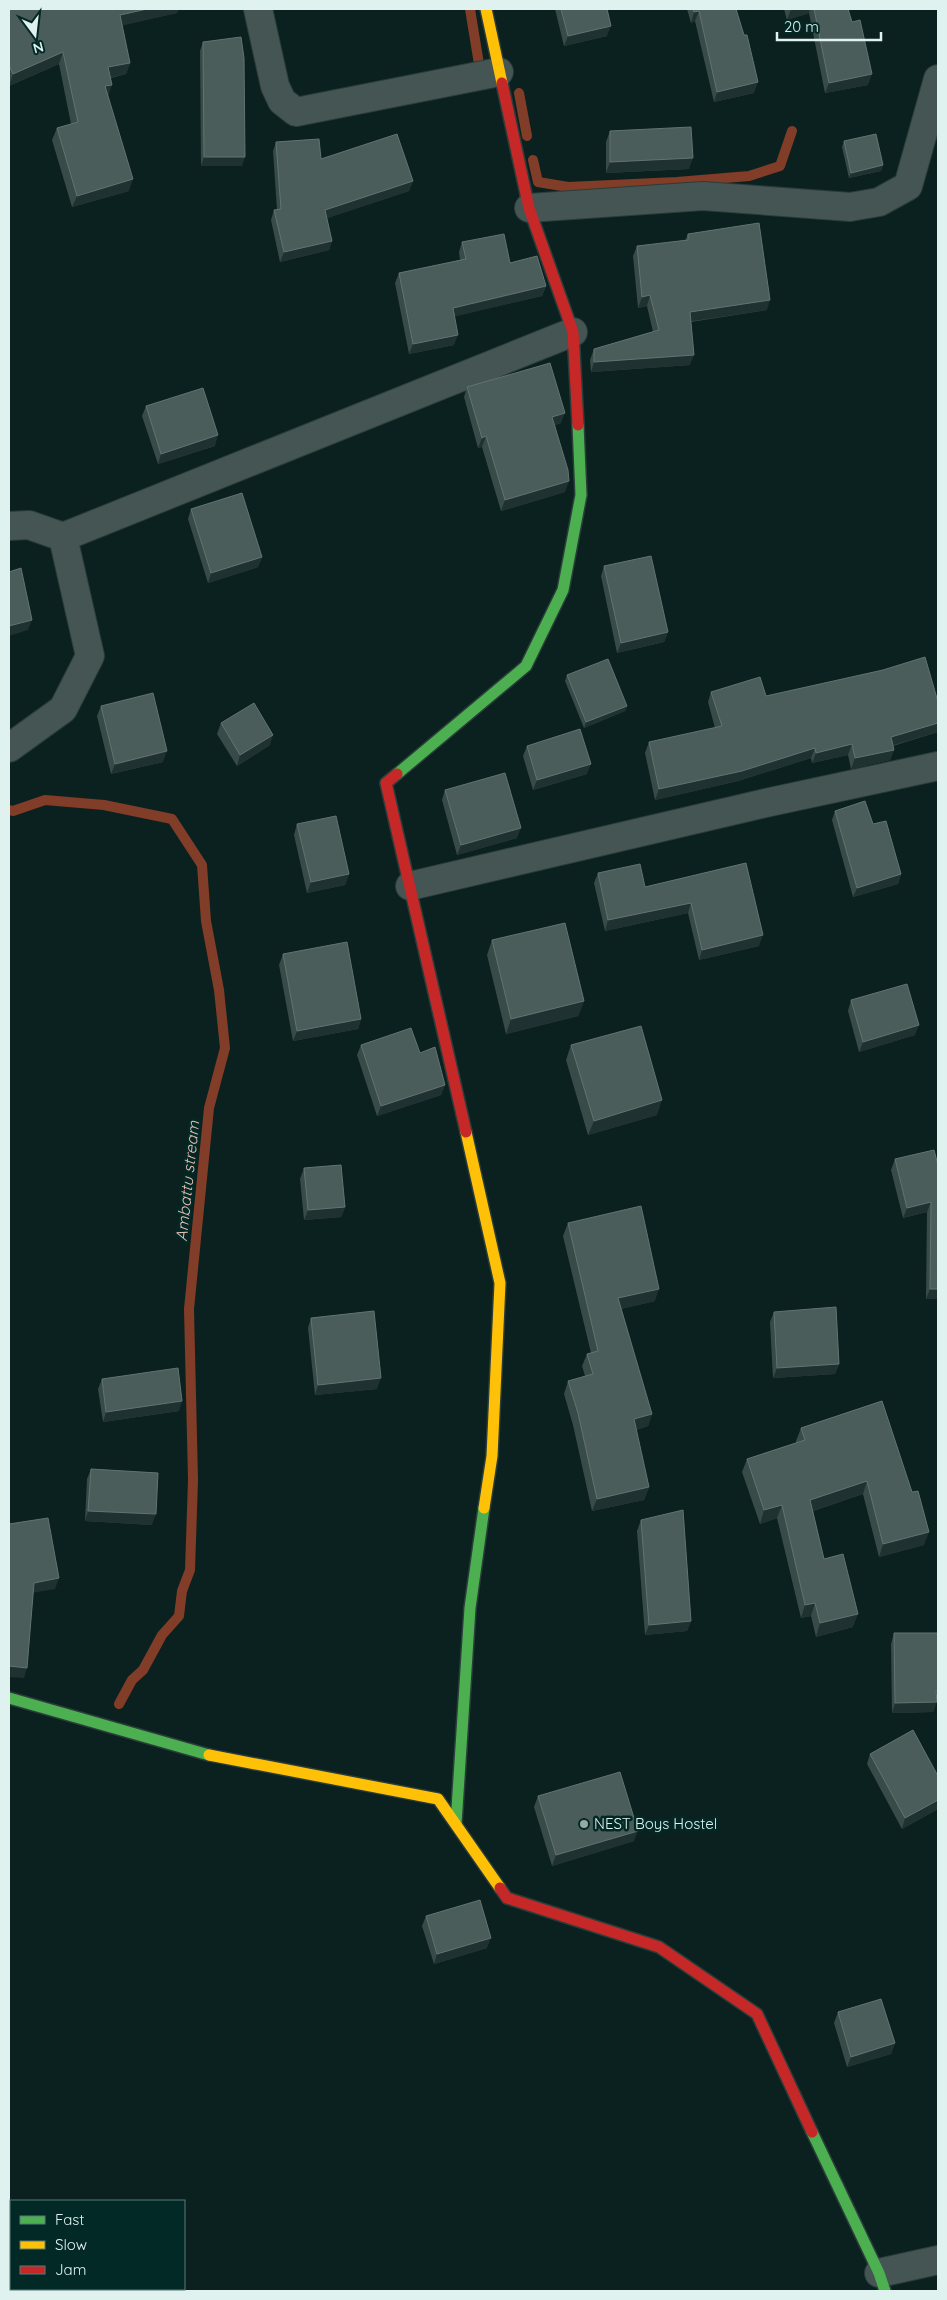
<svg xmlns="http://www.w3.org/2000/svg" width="947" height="2300" viewBox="0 0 947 2300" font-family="Quicksand,sans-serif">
<rect width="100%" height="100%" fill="#0b211f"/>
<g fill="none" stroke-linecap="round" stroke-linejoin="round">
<path stroke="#813d27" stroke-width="10" d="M470,9l9,55
M519,93l8,43
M533,160l5,22 30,5 109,-5 72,-6 31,-10 12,-35
M9,810l4,1 32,-11 59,5 68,14 30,46 4,56 13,69 6,58 -16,60 -20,201 4,171 -3,90 -8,21 -3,25 -17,19 -19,35 -11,10 -13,24"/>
<defs>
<path id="street" d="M258,9l17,77 7,15 14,11 203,-40
M529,208l174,-12 147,11 29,-5 29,-16 30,-107
M9,526l20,-1 34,12 27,119 -27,53 -54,39
M63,537l510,-205
M410,886l360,-84 168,-36
M879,2273l59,-13"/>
<path id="fast" d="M397,774l129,-108 37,-76 18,-95 -3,-70
M9,1698l200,57
M456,1824l14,-216 14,-100
M812,2132l67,141 6,18"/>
<path id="slow" d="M486,9l16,74
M466,1132l34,151 -8,173 -8,52
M209,1755l229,44 62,89"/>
<path id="jam" d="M502,83l27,125 44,124 5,93
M397,774l-11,9 80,349
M500,1888l7,10 152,49 98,67 55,118"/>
</defs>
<use href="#street" stroke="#2a3d3a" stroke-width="30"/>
<use href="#fast" stroke="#2a3d3a" stroke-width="14"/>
<use href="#slow" stroke="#2a3d3a" stroke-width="14"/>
<use href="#jam" stroke="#2a3d3a" stroke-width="14"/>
<use href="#street" stroke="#455554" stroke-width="28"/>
<use href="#fast" stroke="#4caf50" stroke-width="11"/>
<use href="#slow" stroke="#ffc107" stroke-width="11"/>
<use href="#jam" stroke="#c62828" stroke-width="11"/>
</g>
<path fill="#394b49" d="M9,9l168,4 -55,12 8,38 -4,11 -15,4 -3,18 21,95 -57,16 -20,-67 5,-12 14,-4 -12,-60 -50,22z
M555,9h52v27l-43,10z
M687,9h49l18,84 -40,9 -19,-81 -4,2z
M784,9h64l20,76 -43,8 -16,-80 -22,7z
M203,42l39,124h-41l-1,-115z
M610,131l79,38 -83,4v-31z
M844,141l39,24 -2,6 -32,7 -7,-31z
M276,142l45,17 92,22 -4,10 -82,27 5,23 -3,9 -49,12 -9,-42 3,-10h3l-4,-59z
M688,234l79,76 -76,12 -1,43 -99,7 -1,-12 4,-11 59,-17 -6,-26 -9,2 -5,-52 4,-10 48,-5z
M462,242l48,21 36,23 -4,10 -88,20v29l-45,9 -14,-71 4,-10 61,-13 -1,-8z
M467,387l94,36 -6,2 10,67 -64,19 -19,-64 -4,1 -14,-51z
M146,406l69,40 -57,18 -16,-48z
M191,509l71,48 -4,10 -50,16 -20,-64z
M604,566l64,66 -4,10 -47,11 -16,-77z
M567,675l60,31 -2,5 -41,17 -19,-47z
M711,692l55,4 172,6v30l-45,14 1,4 -4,10 -39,9 -3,-14 -36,8 -1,-5 -73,23 -83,19 -10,-47 4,-11 66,-14 -7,-26z
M101,706l62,56 -52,12 -14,-58z
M221,723l49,22 -33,21 -20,-32z
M527,746l60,28 -54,16 -10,-34z
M445,790l72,48 -60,17 -15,-55z
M835,811l38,13 28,50 -3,10 -45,13 -21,-77z
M297,824l52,50 -4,11 -38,8 -13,-58z
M746,863l13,83 -60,14 -11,-47 -83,18 -11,-48 4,-10 47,14z
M492,940l92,61 -6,15 -72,18 -19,-79z
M283,954l78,65 -3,10 -65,12 -14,-76z
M851,1000l64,35 -56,17 -11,-41z
M361,1045l59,8 25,32 -4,10 -64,21 -20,-61z
M571,1045l86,70 -69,20 -22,-75z
M895,1159l43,6v134h-12l1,-87 -24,6 -12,-48z
M304,1168l41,39 -4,10 -37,3 -4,-41z
M568,1223l87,78 -34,8 31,105 -4,12 -12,4 13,57 -5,13 -52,11 -19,-86 -9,-31 4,-13 17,-5 -3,-10 5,-12 4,-1 -28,-117z
M774,1312l65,52 -4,10 -62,4 -3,-56z
M311,1318l66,71 -62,6 -7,-67z
M102,1379l77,32 -76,11 -5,-33z
M882,1401l42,144 -45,12 -16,-63 -50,17 11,48 29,68 -37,10 -5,-21 -10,2 -24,-100 -17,6 -18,-52 5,-13 49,-16v-2l5,-13z
M91,1469l61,56 -67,-4 2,-42z
M641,1520l50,101 -4,10 -42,4 -8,-104z
M894,1633l44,67h-1l-4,12 -41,1 -1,-69z
M870,1754l68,22v33l-36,20 -35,-65z
M538,1796l96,45 -82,25 -18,-59z
M426,1916l61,32 -53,16 -12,-38z
M838,2012l57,31 -4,11 -44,13 -13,-44z"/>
<path fill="#1f3231" d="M147,9h32l-2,4 -61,14 4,-12z
M791,9h19l-1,4 -22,7z
M699,11l-4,10 -4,2 3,-11z
M611,26l-4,10 -43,10 4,-10z
M63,52l-4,12 -50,22 4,-12z
M130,63l-4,11 -22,5 4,-12z
M872,74l-4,11 -43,8 4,-10z
M758,82l-4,11 -40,9 3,-10z
M112,85l-4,11 -3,-10z
M204,157h41l-3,9h-41z
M693,158l-4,11 -83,4 4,-11z
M883,165l-2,6 -32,7 2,-5z
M133,179l-4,12 -57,16 5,-11z
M413,181l-4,10 -87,29 3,-10z
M332,241l-3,9 -49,12 4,-10z
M546,286l-4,10 -93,22 4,-10z
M650,295l-3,11 -9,2 4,-11z
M770,300l-3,10 -81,12 4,-10z
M458,335l-4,10 -45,9 4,-10z
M694,355l-4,10 -99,7 3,-10z
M565,413l-4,10 -12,4 3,-10z
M218,435l-3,11 -57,18 3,-10z
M486,436l-4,11 -4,1 4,-10z
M569,481l-4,11 -64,19 4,-11z
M262,557l-4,10 -50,16 3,-10z
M32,620l-4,10 -19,6v-10z
M668,632l-4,10 -47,11 4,-10z
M627,706l-2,5 -41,17 2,-6z
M938,723v9l-51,15 4,-10z
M273,735l-3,10 -33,21 3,-11z
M852,744l-4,11 -36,8 4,-10z
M815,748l-4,10 -73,23 -83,19 4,-11z
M894,750l-4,10 -39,9 4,-11z
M167,751l-4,11 -52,12 4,-10z
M591,764l-4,10 -54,16 4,-10z
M521,828l-4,10 -60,17 4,-10z
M349,874l-4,11 -38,8 4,-11z
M901,874l-3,10 -45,13 4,-9z
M691,903l-3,10 -83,18 3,-11z
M763,935l-4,11 -60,14 3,-10z
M584,1001l-6,15 -72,18 5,-15z
M361,1019l-3,10 -65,12 4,-10z
M919,1025l-4,10 -56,17 4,-10z
M445,1085l-4,10 -64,21 4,-10z
M662,1100l-5,15 -69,20 6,-14z
M931,1202l-4,10 -24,6 4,-10z
M345,1207l-4,10 -37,3 4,-10z
M659,1289l-4,12 -42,10 5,-13z
M930,1289h8v10h-12z
M839,1364l-4,10 -62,4 4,-10z
M381,1378l-4,11 -62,6 3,-10z
M182,1401l-3,10 -76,11 3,-10z
M652,1414l-4,12 -19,6 5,-13z
M867,1481l-4,13 -57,19 4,-13z
M649,1487l-5,13 -52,11 5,-12z
M782,1505l-5,13 -17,6 4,-14z
M88,1511l68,3 -4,11 -67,-4z
M929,1532l-5,13 -45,12 4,-13z
M59,1578l-4,11 -24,4 3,-10z
M815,1603l-4,13 -10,2 4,-13z
M858,1614l-5,13 -37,10 4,-14z
M691,1621l-4,10 -42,4 4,-10z
M9,1666l18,2 -3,10 -15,-1z
M938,1690v10l-5,1 3,-10z
M937,1702l-4,10 -41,1 3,-10z
M938,1800v9l-36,20 3,-11z
M638,1831l-4,10 -82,25 4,-11z
M491,1938l-4,10 -53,16 3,-10z
M895,2043l-4,11 -44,13 4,-10z"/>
<path fill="#4b5d5b" stroke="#627472" d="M9,9h138l-27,6 10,48 -22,4 4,18 -7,1 28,93 -56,17 -20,-68 21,-6 -15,-70 -50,22 -4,-9z
M561,9h46l4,17 -43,10z
M693,9h43l8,26h3l11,47 -41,10 -18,-81 -5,1z
M814,9h34l4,13 8,-2 12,54 -43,9z
M241,37l3,21 1,99h-41l-1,-115z
M691,127l2,31 -83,4v-31z
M397,134l16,47 -88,29 7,31 -48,11 -10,-42 7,-1 -5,-67 43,-3 2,20z
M876,134l7,31 -32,8 -7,-32z
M759,223l11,77 -80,12 4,43 -100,7v-13l65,-19 -9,-35 -8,2 -5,-51 51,-6v-6z
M504,234l6,29 27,-7 9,30 -93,22 5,27 -45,9 -14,-71 67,-14 -4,-17z
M550,363l15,50 -13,4 16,53 1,11 -64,19 -19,-64 -4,2 -15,-51z
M203,388l15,47 -57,19 -15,-48z
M242,493l20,64 -51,16 -20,-64z
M651,556l17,76 -47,11 -17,-77z
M21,568l11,52 -23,6v-54z
M925,657l13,45v21l-47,14 3,13 -39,8 -3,-14 -36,9 -1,-5 -73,23 -83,18 -10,-47 73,-16 -11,-34 49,-15 6,19 117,-26z
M608,659l19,47 -41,16 -19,-47z
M153,693l14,58 -52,13 -14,-58z
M254,703l19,32 -33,20 -19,-32z
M580,729l11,35 -54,16 -10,-34z
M505,773l16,55 -60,17 -16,-55z
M865,801l8,23 13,-3 15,53 -44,14 -22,-77z
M336,816l13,58 -38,8 -14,-58z
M746,863l17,72 -61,15 -11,-47 -83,17 -10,-47 42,-9 5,23z
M565,923l19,78 -73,18 -19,-79z
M347,942l14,77 -64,12 -14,-77z
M907,984l12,41 -56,17 -12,-42z
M641,1026l21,74 -68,21 -23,-76z
M411,1028l9,25 15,-6 10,38 -64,21 -20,-61z
M934,1150l4,15v-1v125h-8l1,-87 -24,6 -12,-49z
M341,1165l4,42 -37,3 -4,-42z
M641,1206l18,83 -41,9 34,116 -18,5 15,68 -52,12 -19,-86 -10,-32 25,-7 -6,-20 11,-3 -30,-128z
M836,1307l3,57 -62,4 -3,-56z
M374,1311l7,67 -63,7 -7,-67z
M178,1368l4,33 -76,11 -4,-33z
M882,1401l30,91 6,-1 11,41 -46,12 -16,-63 -57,19 14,59 19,-5 15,60 -38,9 -5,-20 -10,2 -23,-100 -18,5 -17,-51 58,-19 -4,-12z
M91,1469l67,4 -2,41 -68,-3z
M683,1510l8,111 -42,4 -8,-105z
M48,1518l11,60 -25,5 -7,85 -18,-2v-142z
M894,1633h44v57l-2,1 1,11 -42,1z
M913,1730l25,46v24l-33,18 -35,-64z
M620,1772l18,59 -82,24 -18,-59z
M480,1900l11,38 -54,16 -11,-38z
M881,1999l14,44 -44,14 -13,-45z"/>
<circle fill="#95a9a6" stroke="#032926" stroke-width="2" cx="584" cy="1824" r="5"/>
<g text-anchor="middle" stroke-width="5" stroke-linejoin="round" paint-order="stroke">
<g font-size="15" fill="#dff2ef" stroke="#032926" text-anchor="start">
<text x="594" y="1829">NEST Boys Hostel</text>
</g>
<g font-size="16" font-style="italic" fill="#f0c2b4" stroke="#032926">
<text transform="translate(187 1181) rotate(-84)" y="6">Ambattu stream</text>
</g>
</g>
<rect width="947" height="2300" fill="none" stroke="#dff2ef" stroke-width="20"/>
<rect x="10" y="2200" width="175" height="90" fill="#032926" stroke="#5b7976"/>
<rect x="20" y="2216" width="25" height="8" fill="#4caf50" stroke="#5b7976"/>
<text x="55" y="2225" font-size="15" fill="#dff2ef">Fast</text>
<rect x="20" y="2241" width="25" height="8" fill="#ffc107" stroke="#5b7976"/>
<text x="55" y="2250" font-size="15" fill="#dff2ef">Slow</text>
<rect x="20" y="2266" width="25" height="8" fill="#c62828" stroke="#5b7976"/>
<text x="55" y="2275" font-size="15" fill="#dff2ef">Jam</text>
<g transform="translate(35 35) rotate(165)" stroke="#032926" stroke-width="4" paint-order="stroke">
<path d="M0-4L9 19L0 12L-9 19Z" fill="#dff2ef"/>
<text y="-8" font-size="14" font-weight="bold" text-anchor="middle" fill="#dff2ef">N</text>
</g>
<path d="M777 32v8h104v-8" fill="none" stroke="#dff2ef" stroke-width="2.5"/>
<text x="784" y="32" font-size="15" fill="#dff2ef" stroke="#032926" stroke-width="4" paint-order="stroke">20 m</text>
</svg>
